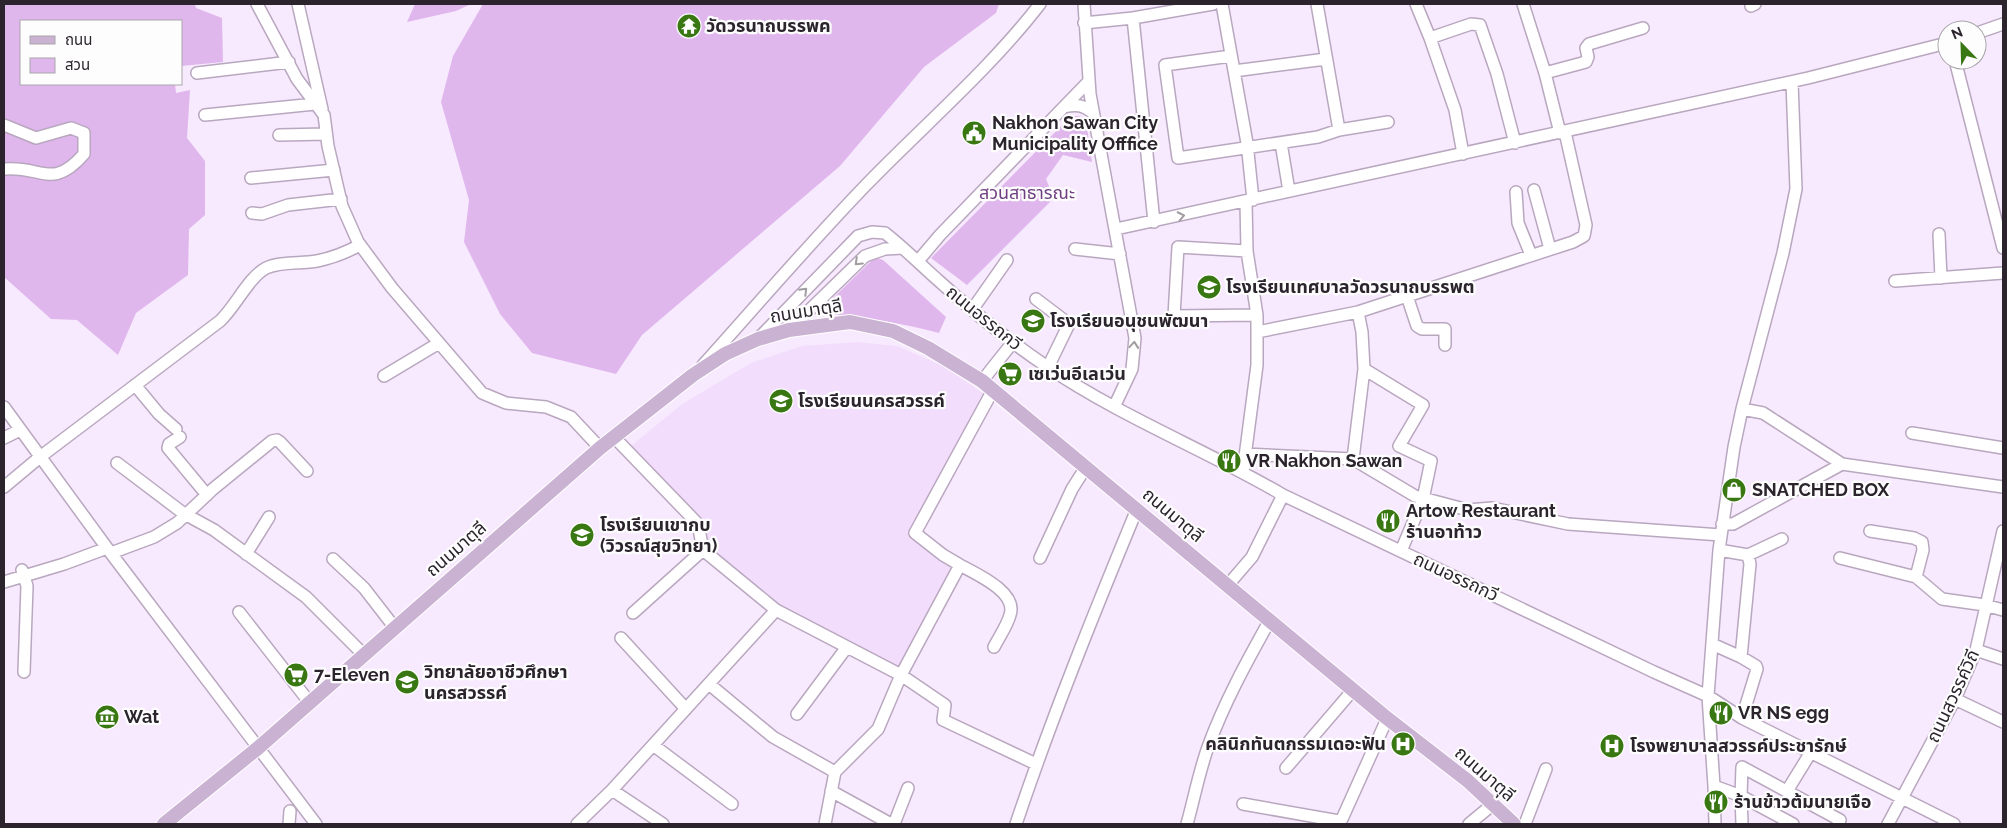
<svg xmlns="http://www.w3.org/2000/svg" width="2007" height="828" viewBox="0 0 2007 828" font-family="Raleway,'Noto Sans Thai',sans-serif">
<rect width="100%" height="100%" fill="#f8eafe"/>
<path fill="#f3ddfc" d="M857,342l40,4 46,20 44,30 -74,138 42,36 -56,102 -117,-65 -71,-56 -7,-25 -73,-80 51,-42 69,-41 51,-17z"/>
<path fill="#dfb7ed" d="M4,4h191l1,4 26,10 1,44 -42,4v-45h-160v63h154l1,9 14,-3 -3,48 18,23v54l-16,14 -1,46 -52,38 -18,42 -41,-35 -26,-1 -47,-42z
M415,4h56l-15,7 -49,11z
M483,4h516l-3,9 -72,54 -84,99 -198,169 -26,39 -84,-21 -32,-39 -36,-72 5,-42 -28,-98 12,-46z
M1071,116h8l7,4 6,42 -29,-7 -17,24 8,19 -87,87 -36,-27z
M877,258l6,2 63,57 -7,16c-34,-9 -68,-15 -103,-18 -5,-3 -8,-6 -8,-12l43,-42z"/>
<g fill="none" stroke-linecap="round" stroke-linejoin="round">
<defs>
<path id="minor" d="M257,4l40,75 27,36 4,31 14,60 16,36 34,46 90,105 24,10 40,4 25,10 29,31
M298,4l24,105
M1084,4l6,90 45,244 -3,31 -18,38
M1222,4l25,139 6,57
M1416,4l14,34 25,72 8,44
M1523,4l22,69 15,60
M1751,6l4,-2
M1133,18l21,204
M1084,23l49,-5 80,-14
M1977,33l26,-9
M1430,38l41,-14 9,1 17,49 18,69
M1231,56l-66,9 13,93 140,-21 21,-7 -22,-126
M1955,60l48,188
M1234,71l92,-12
M197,73l92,-11
M1545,73l41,-11 2,-5 -2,-9 3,-4 54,-16
M1064,107c13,-3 19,-2 29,6
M205,115l110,-11
M4,125l32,13 35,-10 13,5v21c-32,37 -43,11 -80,15
M1339,130l49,-8
M279,135l47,-1
M1281,143l7,42
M251,178l83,-8
M1534,190l16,59
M1516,192l2,31 13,32
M252,213l10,1 26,-9 53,-6
M1116,229l692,-151 139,-35
M1939,234l2,44
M1075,249l45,5
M1247,251l-69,-4 -4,69 83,-1
M918,261l22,-26 149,-154
M1895,281l108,-8
M1407,296l10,30 5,3h23v16
M1036,299l33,25 -21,43
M972,310l35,-50
M1358,312l4,20 2,37 59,36 -24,41 32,15 -8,38 -22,52
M789,330l76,-74 20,-7 18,-1
M1257,332l101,-20 215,-70 11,-6 2,-11 -21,-93
M758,339l100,-103 14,-4 13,1c19,15 36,32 54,48 34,31 70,60 107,85 75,51 160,84 237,129l371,177 54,24 34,22 212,106
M703,365c54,-60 107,-122 163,-180 58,-60 123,-115 174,-181
M384,376l55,-33
M982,381l31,-39
M135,385l24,29 17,15
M4,407l103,141 209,276
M1742,409l21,4 79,51
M1912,433l91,15
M180,437l-11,7 -1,4 39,47
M614,437l84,87 5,26 73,60 125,65 44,30 -2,15 93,44
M4,438l16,-8
M1245,454l108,5 62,37 53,14 24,-2 76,16 153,11
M1353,459l11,-90
M117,463l66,50 31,17 92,67 58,58
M1243,472l14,-107v-50l-10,-64 -1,-49
M4,487l36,-30 180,-136c16,-15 28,-43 46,-53 15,-7 35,-4 51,-7 15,-3 30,-9 43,-16
M1722,524h11l109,-60 161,23
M1870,531l44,7 8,4 1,8 -7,27
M1719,550l29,5 2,9 -9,93 15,9 1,3 -15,49
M111,553l43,-16 23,-14 36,-34 59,-48 5,-1 3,2 27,29
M246,554l23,-37
M1748,555l34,-16
M1040,558l32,-69 14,-22
M1840,558l76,19 26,22 43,6 18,5
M333,559l31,29 31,40
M960,565c16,9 58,27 50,50 -3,11 -11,22 -16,32
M22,570l5,16 -3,86
M4,582l60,-18 43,-16
M1227,586l25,-29 31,-62
M239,612l71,91
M633,613l70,-63
M621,638l65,71
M1712,644l29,13
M1976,650l27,9
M709,684l64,53 62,35
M1955,699l48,23
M797,714l50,-67
M653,745l79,59
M1286,768l67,-78
M1714,786l27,10 52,28
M612,790l51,34
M831,791l60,33
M1787,791l24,-39
M1243,804l96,17 3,-2 45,-100
M289,824l1,-13
M577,824l35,-34 164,-180
M825,824l10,-52 43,-43 23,-54 59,-110 -17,-10 -28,-22 78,-143
M894,824l14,-36
M1016,824c36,-107 78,-211 121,-315
M1187,824c7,-25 12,-52 21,-77 16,-44 39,-86 62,-127
M1469,824l23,-19
M1525,824l21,-55
M1715,824l-1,-38 -6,-90 11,-146 15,-103 8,-38 41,-156 13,-64 -4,-107
M1742,824l-1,-28 1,-29 98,53 -2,4
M1888,824l67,-125 21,-49 27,-119"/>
<path id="major" d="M164,824l94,-76 342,-300 93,-73 32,-21 33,-15 31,-9 61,-8 43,9 35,17 54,33 401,334 85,66 46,43"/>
</defs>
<use href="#minor" stroke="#b9a7bf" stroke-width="14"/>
<use href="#major" stroke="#fff" stroke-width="16"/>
<use href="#minor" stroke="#fff" stroke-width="11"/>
<use href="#major" stroke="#cab2d3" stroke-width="14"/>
</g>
<defs><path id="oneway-chevron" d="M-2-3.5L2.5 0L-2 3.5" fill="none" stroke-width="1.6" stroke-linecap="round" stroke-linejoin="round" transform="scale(1.25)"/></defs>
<g stroke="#a09ca0">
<use href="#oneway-chevron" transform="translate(1181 216) rotate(-12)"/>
<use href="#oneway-chevron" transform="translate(858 262) rotate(136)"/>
<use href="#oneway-chevron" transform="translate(804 291) rotate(-45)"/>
<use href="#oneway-chevron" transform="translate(1134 345) rotate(-85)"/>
</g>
<defs>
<symbol id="temple-disc" viewBox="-11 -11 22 22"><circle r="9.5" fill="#397713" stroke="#fdfdfd"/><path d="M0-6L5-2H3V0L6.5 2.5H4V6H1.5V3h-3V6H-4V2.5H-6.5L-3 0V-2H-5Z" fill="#fff"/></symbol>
<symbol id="civic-disc" viewBox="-11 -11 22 22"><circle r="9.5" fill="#397713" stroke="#fdfdfd"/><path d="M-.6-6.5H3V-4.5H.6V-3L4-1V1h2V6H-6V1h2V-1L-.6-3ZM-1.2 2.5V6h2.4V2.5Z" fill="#fff"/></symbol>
<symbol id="school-disc" viewBox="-11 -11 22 22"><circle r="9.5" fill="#397713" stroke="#fdfdfd"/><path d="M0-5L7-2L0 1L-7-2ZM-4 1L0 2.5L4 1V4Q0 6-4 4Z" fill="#fff"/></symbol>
<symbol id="supermarket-disc" viewBox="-11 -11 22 22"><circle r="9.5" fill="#397713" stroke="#fdfdfd"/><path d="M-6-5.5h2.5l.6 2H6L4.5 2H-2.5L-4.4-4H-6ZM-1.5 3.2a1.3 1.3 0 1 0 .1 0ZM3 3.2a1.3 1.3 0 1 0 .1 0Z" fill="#fff"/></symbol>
<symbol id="restaurant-disc" viewBox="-11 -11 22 22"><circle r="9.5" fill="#397713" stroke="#fdfdfd"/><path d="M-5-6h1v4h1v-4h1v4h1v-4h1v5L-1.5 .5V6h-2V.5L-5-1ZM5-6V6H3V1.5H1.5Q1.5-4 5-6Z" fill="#fff"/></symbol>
<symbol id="shop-disc" viewBox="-11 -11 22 22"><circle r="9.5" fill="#397713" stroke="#fdfdfd"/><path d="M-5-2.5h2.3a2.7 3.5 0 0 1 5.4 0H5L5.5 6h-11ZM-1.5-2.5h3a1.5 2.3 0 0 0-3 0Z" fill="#fff"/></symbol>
<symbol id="university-disc" viewBox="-11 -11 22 22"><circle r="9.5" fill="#397713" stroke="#fdfdfd"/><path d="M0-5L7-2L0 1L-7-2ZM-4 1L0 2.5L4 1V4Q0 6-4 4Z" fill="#fff"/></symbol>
<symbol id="museum-disc" viewBox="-11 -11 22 22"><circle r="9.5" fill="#397713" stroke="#fdfdfd"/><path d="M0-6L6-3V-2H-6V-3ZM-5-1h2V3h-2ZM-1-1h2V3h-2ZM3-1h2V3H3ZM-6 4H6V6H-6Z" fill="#fff"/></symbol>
<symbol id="hospital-disc" viewBox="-11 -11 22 22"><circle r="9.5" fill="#397713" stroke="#fdfdfd"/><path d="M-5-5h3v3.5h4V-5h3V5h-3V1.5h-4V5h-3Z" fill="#fff"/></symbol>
</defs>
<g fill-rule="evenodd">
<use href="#temple-disc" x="675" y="12" width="28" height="28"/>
<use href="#civic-disc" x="960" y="119" width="28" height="28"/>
<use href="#school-disc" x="1195" y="273" width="28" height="28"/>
<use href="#school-disc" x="1019" y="307" width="28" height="28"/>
<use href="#supermarket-disc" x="996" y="360" width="28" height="28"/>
<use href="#school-disc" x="767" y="387" width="28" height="28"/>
<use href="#restaurant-disc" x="1215" y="447" width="28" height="28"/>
<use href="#shop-disc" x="1720" y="476" width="28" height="28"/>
<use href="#restaurant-disc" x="1374" y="507" width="28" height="28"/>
<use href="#school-disc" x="568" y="521" width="28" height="28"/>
<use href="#supermarket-disc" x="282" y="661" width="28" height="28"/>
<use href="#university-disc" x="393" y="668" width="28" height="28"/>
<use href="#restaurant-disc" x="1707" y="699" width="28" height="28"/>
<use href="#museum-disc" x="93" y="703" width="28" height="28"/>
<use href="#hospital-disc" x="1389" y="730" width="28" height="28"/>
<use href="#hospital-disc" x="1598" y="732" width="28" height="28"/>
<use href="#restaurant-disc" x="1702" y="788" width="28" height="28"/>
</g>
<g text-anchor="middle" stroke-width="4.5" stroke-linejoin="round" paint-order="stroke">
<g font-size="18" font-weight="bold" fill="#2b242d" stroke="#fdfdfd" text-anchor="start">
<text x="706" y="32">วัดวรนาถบรรพค</text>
<text x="992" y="129">Nakhon Sawan City<tspan x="992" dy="21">Municipality Offfice</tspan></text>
<text x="1226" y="293">โรงเรียนเทศบาลวัดวรนาถบรรพต</text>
<text x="1050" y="327">โรงเรียนอนุชนพัฒนา</text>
<text x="1028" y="380">เซเว่นอีเลเว่น</text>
<text x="798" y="407">โรงเรียนนครสวรรค์</text>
<text x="1246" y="467">VR Nakhon Sawan</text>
<text x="1752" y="496">SNATCHED BOX</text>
<text x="1406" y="517">Artow Restaurant<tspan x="1406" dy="21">ร้านอาท้าว</tspan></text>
<text x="600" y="531">โรงเรียนเขากบ<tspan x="600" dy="21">(วิวรณ์สุขวิทยา)</tspan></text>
<text x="424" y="678">วิทยาลัยอาชีวศึกษา<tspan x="424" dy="21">นครสวรรค์</tspan></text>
<text x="314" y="681">7-Eleven</text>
<text x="1738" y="719">VR NS egg</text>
<text x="124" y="723">Wat</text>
<text x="1386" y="750" text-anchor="end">คลินิกทันตกรรมเดอะฟัน</text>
<text x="1630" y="752">โรงพยาบาลสวรรค์ประชารักษ์</text>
<text x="1734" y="808">ร้านข้าวต้มนายเจือ</text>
</g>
<g font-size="18" fill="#703f81" stroke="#fdfdfd">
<text x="1027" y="199">สวนสาธารณะ</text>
</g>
<g font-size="18" fill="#2b242d" stroke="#fdfdfd">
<text transform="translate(806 311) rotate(-9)" y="6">ถนนมาตุลี</text>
<text transform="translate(984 318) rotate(39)" y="6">ถนนอรรถกวี</text>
<text transform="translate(1173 515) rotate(40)" y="6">ถนนมาตุลี</text>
<text transform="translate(456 549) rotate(-41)" y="6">ถนนมาตุลี</text>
<text transform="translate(1456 577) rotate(25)" y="6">ถนนอรรถกวี</text>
<text transform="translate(1953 696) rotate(-65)" y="6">ถนนสวรรค์วิถี</text>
<text transform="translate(1485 774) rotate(41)" y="6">ถนนมาตุลี</text>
</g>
</g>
<rect width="2007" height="828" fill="none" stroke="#2b242d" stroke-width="10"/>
<rect x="20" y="20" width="162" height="65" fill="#fdfdfd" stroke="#a9a6aa"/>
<rect x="30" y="36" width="25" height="8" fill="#cab2d3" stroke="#a9a6aa"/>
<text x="65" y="45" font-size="15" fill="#2b242d">ถนน</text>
<rect x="30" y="58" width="25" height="15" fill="#dfb7ed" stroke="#a9a6aa"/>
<text x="65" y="70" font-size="15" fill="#2b242d">สวน</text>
<g transform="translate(1962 45) rotate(337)"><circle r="24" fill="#fdfdfd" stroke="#a9a6aa"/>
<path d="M0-4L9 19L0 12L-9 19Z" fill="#397713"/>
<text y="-8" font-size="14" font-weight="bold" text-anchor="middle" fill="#2b242d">N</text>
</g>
</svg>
